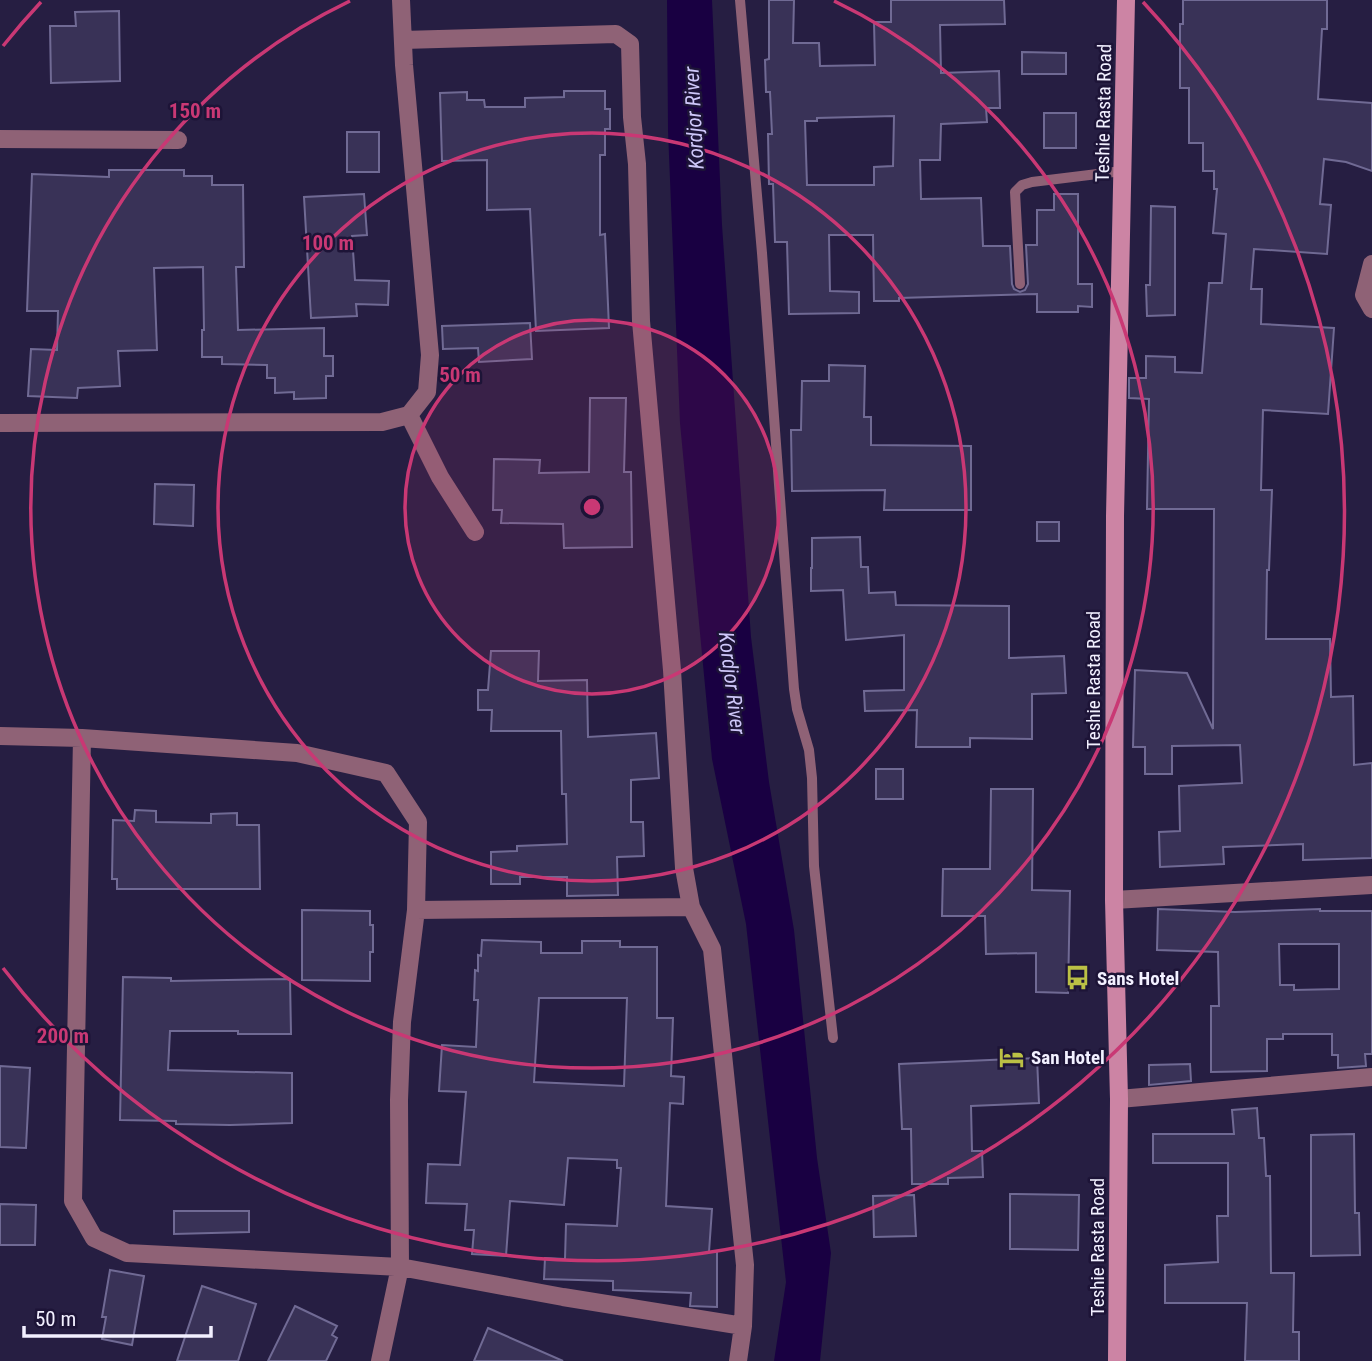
<svg xmlns="http://www.w3.org/2000/svg" width="1372" height="1361" viewBox="0 0 1372 1361" font-family="'Roboto Condensed',sans-serif">
<rect width="100%" height="100%" fill="#261e42"/>
<path fill="#190042" d="M667,0h45l10,225 29,412 18,145 25,148 23,228 14,95 -11,108h-46l12,-79 -40,-358 -34,-165 -32,-336 -12,-292z"/>
<path fill="#393257" stroke="#706a94" stroke-width="2" fill-rule="evenodd" d="M769,0h25l-1,43h26l1,23 55,-1 -1,-43h17v-22h113l1,24 -65,1 1,48 58,-2 1,37h-14l1,14 -46,2 -1,36h-20l1,39 60,-1 2,48h27l2,38 2,5 6,3 5,-2 3,-6 -2,-39h11v-35h17v-16h24v90h14v23l-14,-1v6h-41v-18l-138,4v3h-25l-1,-66h-44l1,56 29,1v21l-70,1 -2,-72h-12l-2,-58h-4l-1,-50h4l-2,-42h-4l-1,-32 4,-1zM894,116l-1,50 -19,1v18h-67l-2,-64h12v-3z
M1183,0h144v29h-5l-4,70 54,4v68l-26,-9 -22,-3 -4,45 11,1 -4,49 -73,-5 -3,40h11l-1,35 73,4 -6,86 -65,-4 -2,80h11l-3,80h-2l-1,69h64l1,58 22,-1 1,69 18,-2v95l-69,2v-16l-80,3 1,17 -64,3 -1,-35 21,-1 -1,-45 63,-3 -2,-38 -68,1v28h-27v-27h-12l2,-77 52,3 26,56 1,-220h-67l2,-110 -20,-1v-20h17v-22l29,1v15l27,1 7,-90h13l4,-49 -13,-1 4,-44h-3v-18h-11v-28h-14v-55h-9v-64h3z
M119,11l1,70 -69,2 -1,-57h26l-1,-14z
M1022,52l44,1v21h-44z
M564,91h41v18h5v20h-5v26h-5v80l5,-1 4,94 -73,3 -6,-122 -43,1v-50l-45,1 -2,-68 27,-1v8h17l1,7h40v-9l39,-1z
M1044,113h32v35h-32z
M347,132h32v40h-32z
M109,170h75v6h28v9h31l1,82h-8l2,63 86,-2v28h9v20h-7v22l-32,1v-7l-19,1v-15h-8v-13l-45,-1v-7h-20v-27h2l-1,-63 -49,1 3,82 -39,1 2,35 -42,2 -1,10 -49,-2 3,-47 26,1 1,-39h-31l5,-137 77,3z
M364,194l3,41 -15,1 3,44 34,1 -1,24 -32,-1 1,12 -46,2 -7,-121z
M1151,206l24,1v108l-28,1 -1,-31h4z
M530,323l2,36 -53,3 -1,-14 -35,1 -1,-23z
M829,365l36,1 -1,51h7v28l100,1v64h-87l1,-20 -93,1 -1,-61h10l1,-49h27z
M590,398h36l-2,74h7l1,75 -68,1 -1,-24 -62,-1 1,-13h-9l1,-51 46,1 -1,13 50,-1z
M155,484l39,1 -1,41 -39,-2z
M1037,522h22v19h-22z
M860,537l1,30h7l1,26 26,-1 1,13 113,1v52l55,-2 2,37 -34,1v45l-62,-1v9h-54l1,-37 -52,1 -1,-20 40,-1v-55l-58,5 -3,-50 -32,1v-23h1v-30z
M491,651h48l-1,30 49,-1 1,57 68,-4 3,45 -28,2v42h12l1,34 -27,1 1,38 -51,1v-19h-47v7h-29v-32l26,-1v-5l50,-2 -1,-50h-4l-1,-63h-70l1,-21h-14v-20h10z
M876,769h27v30h-27z
M991,789h42l-1,101 38,1 -2,102 -32,-1v-39l-50,1 -1,-38h-43l1,-47h47z
M135,810l21,1v11l55,1v-9l26,-1v12h22l1,64h-143v-10h-5l1,-59 21,1z
M1158,909l77,3 85,-3v2h52v143h-7l1,12 -28,2v-13h-6v-21h-49v5h-16v32l-56,1v-66h8l-1,-54 -61,-2zM1279,944h60v45l-45,1v-5h-14z
M302,910l68,1v14h3v27h-3v29l-68,-1z
M482,940l59,2v11h41v-12h38v6h37v71h16l-2,58 13,1 -1,27 -13,-1 -4,103 46,3 -3,43h8v55l-27,-1 1,-13 -78,-3v-9l-69,-2 1,-21 20,1 1,-35 51,2 4,-58h-4v-8l-49,-2 -4,47 -54,-4 -4,55 -34,-2 2,-24h-9l2,-26 -41,-1 2,-39 32,1 6,-73 -27,-1 3,-46 34,2 2,-47h-4l1,-30 3,1v-16l3,1zM539,998h88l-3,88 -90,-4z
M123,977l48,1v3l119,-2 1,55h-53v-3h-68l-2,39 124,3v50l-62,2 -54,-1v-3l-56,-1z
M1037,1058l2,45 -68,3 1,45h10l1,26 -35,1v6h-36l-1,-55h-9l-3,-65z
M1190,1064l1,17 -42,4v-20z
M0,1066l30,2 -4,80 -26,-1z
M1257,1108l2,30h5l2,38h4l1,97h23l-1,59h6v29h-54l2,-58h-82v-38l53,-3 -1,-46h11v-53h-75v-29h81l-2,-24z
M1354,1134l1,79h4l1,42 -49,1v-121z
M1010,1194l69,1 -1,55 -68,-1z
M914,1195l2,41 -42,1 -1,-41z
M0,1204l36,1 -1,40h-35z
M174,1211h75v21l-75,2z
M110,1270l34,6 -12,69 -30,-6 4,-22h-4z
M202,1286l54,18 -18,57h-61z
M295,1306l42,20 -5,9 5,3 -11,23h-58z
M488,1328l75,33h-89z"/>
<g fill="none" stroke-linecap="round" stroke-linejoin="round">
<path stroke="#8f6276" stroke-width="10" d="M740,0l22,253 32,436 3,20 12,41 3,28 2,88 19,172
M1020,284l-5,-92 7,-7 10,-3 90,-11"/>
<path stroke="#8f6276" stroke-width="18" d="M403,40l213,-6 14,10 2,73 5,47 4,157 31,349 12,198 7,39 21,42 33,316 -2,61 -5,35
M0,139l178,1
M1372,264l-8,31 8,14
M409,415l31,62 35,55
M0,423l382,-1 27,-7 18,-23 3,-37 -26,-290 -3,-65
M0,736l82,2 215,15 89,20 32,49 -2,88 -14,112 -3,78 1,167 -20,94
M82,738l-9,463 21,37 33,15 273,14 163,30 180,29
M1114,900l258,-15
M416,910l275,-3
M1119,1099l253,-22"/>
<path stroke="#cc84a4" stroke-width="18" d="M1117,1361l2,-262 -5,-199 1,-384 11,-516"/>
</g>
<circle cx="592" cy="507" r="187" fill="#c93874" fill-opacity=".12"/>
<g fill="none" stroke="#c93874" stroke-width="3.5">
<circle cx="592" cy="507" r="187"/>
<circle cx="592" cy="507" r="374"/>
<path d="M834 1A561 561 0 1 1 350 1"/>
<path d="M3 46A748 748 0 0 1 41 2M1143 2A748 748 0 1 1 3 968"/>
</g>
<defs>
<symbol id="bus-bare" viewBox="-9 -9 18 18"><path d="M-5-6H5V4H4V6H2V4H-2V6H-4V4H-5ZM-3.5-4V0h7V-4ZM-3.5 1.2v1.5H-2V1.2ZM2 1.2v1.5H3.5V1.2Z" fill="#bbc045" stroke="#1d1437" stroke-width="2.5" paint-order="stroke"/></symbol>
<symbol id="hotel-bare" viewBox="-9 -9 18 18"><path d="M-6-4.5h1.5V1H6V5H4.5V3h-9V5H-6ZM-4 0a1.8 1.8 0 1 1 3.6 0ZM.5 0V-2.5h3Q6-2.5 6 0Z" fill="#bbc045" stroke="#1d1437" stroke-width="2.5" paint-order="stroke"/></symbol>
</defs>
<g fill-rule="evenodd">
<use href="#bus-bare" x="1060" y="960" width="35" height="35"/>
<use href="#hotel-bare" x="994" y="1040" width="35" height="35"/>
</g>
<g text-anchor="middle" stroke-width="5" stroke-linejoin="round" paint-order="stroke">
<g font-size="19" fill="#f2f0ff" stroke="#1d1437">
<text transform="translate(1103 113) rotate(-89)" y="7">Teshie Rasta Road</text>
<text transform="translate(1093 680) rotate(-90)" y="7">Teshie Rasta Road</text>
<text transform="translate(1097 1247) rotate(-90)" y="7">Teshie Rasta Road</text>
</g>
<g font-size="19" font-weight="bold" fill="#f2f0ff" stroke="#1d1437" text-anchor="start">
<text x="1097" y="985">Sans Hotel</text>
<text x="1031" y="1064">San Hotel</text>
</g>
<g font-size="21" font-style="italic" fill="#cec7f9" stroke="#1d1437">
<text transform="translate(694 118) rotate(-93)" y="7">Kordjor River</text>
<text transform="translate(732 683) rotate(83)" y="7">Kordjor River</text>
</g>
</g>
<circle cx="592" cy="507" r="10" fill="#c93874" stroke="#1d1437" stroke-width="3.5"/>
<g font-size="21" text-anchor="middle" font-weight="bold" fill="#c93874" stroke="#1d1437" stroke-width="5" stroke-linejoin="round" paint-order="stroke">
<text x="195" y="118">150 m</text>
<text x="328" y="250">100 m</text>
<text x="460" y="382">50 m</text>
<text x="63" y="1043">200 m</text>
</g>
<path d="M24 1326v10h187v-10" fill="none" stroke="#f2f0ff" stroke-width="3.5"/>
<text x="35" y="1326" font-size="21" fill="#f2f0ff" stroke="#1d1437" stroke-width="5" paint-order="stroke">50 m</text>
</svg>
